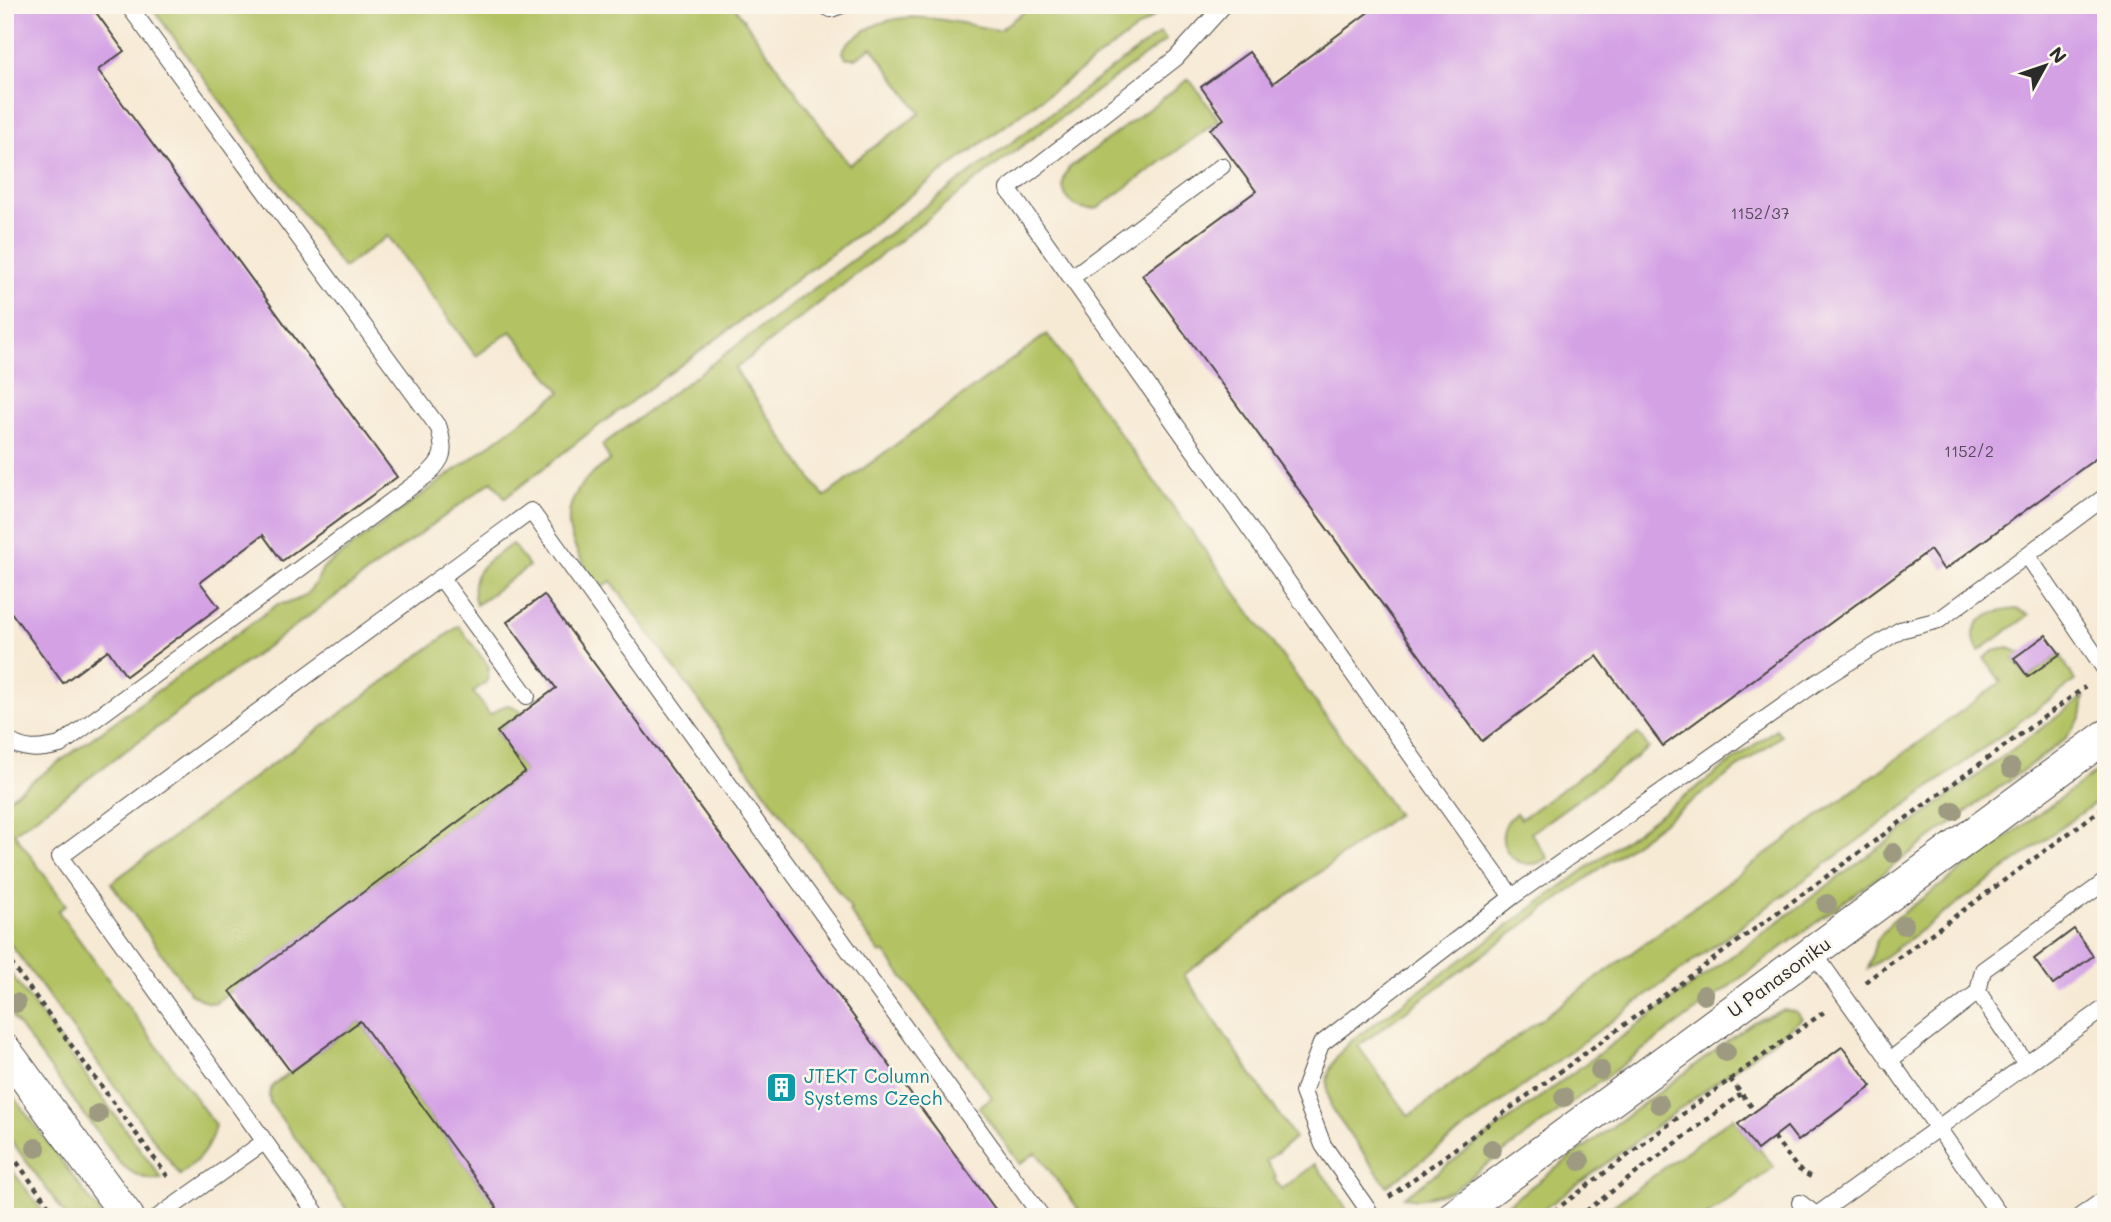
<svg xmlns="http://www.w3.org/2000/svg" width="2111" height="1222" viewBox="0 0 2111 1222" font-family="Mali,sans-serif">
<rect width="100%" height="100%" fill="#fbf7ec"/>
<filter id="ink" filterUnits="userSpaceOnUse"><feTurbulence type="fractalNoise" baseFrequency=".0143" numOctaves="2"/><feDisplacementMap in="SourceGraphic" scale="14" xChannelSelector="R" yChannelSelector="G"/><feConvolveMatrix kernelMatrix="1 2 1 2 8 2 1 2 1" color-interpolation-filters="sRGB"/></filter>
<filter id="wash" filterUnits="userSpaceOnUse"><feTurbulence type="fractalNoise" baseFrequency=".00686" numOctaves="4" result="noise"/><feDisplacementMap in="SourceGraphic" scale="28" xChannelSelector="R" yChannelSelector="G"/><feGaussianBlur stdDeviation="1.57" result="paint"/><feColorMatrix in="noise" values="0 0 0 0 0 0 0 0 0 0 0 0 0 0 0 0 0 1.4 0 .05"/><feComposite in="paint" operator="in"/></filter>
<g filter="url(#wash)">
<rect width="100%" height="100%" fill="#f7ead5"/>
<path fill="#b3c264" stroke="#6f7648" stroke-width="2" d="M150,5h583l116,160 71,-52 -48,-66 -16,11h-9l-4,-5c1,-10 10,-14 17,-19 42,-30 91,-11 139,-4l34,-25h136l-579,427 -85,66 -13,-17 -478,352 52,72 -8,6 157,214c-5,24 -16,35 -35,50l-175,-238v-136l273,-197c26,-2 35,-13 45,-36l238,-176 -50,-61 -35,25 -88,-120 -45,32z
M1160,33l6,7 -175,129 -256,200 89,128 223,-163 350,480 -213,161 111,163 -29,23 10,15 -2,3 8,10 33,-25 22,29 12,21 -3,3h-262l-48,-65 -16,12 -41,-57 13,-10 -108,-145 -3,2 -32,-43 2,-2 -240,-328 -11,8c-23,-35 -49,-69 -15,-108 7,-8 17,-14 25,-21l-8,-15z
M1189,79l30,41 -121,88c-26,6 -45,-18 -29,-40z
M512,544l17,22 -53,39c-10,-35 12,-43 36,-61z
M2016,609l13,6 -50,36c-17,-29 12,-40 37,-42z
M459,626l30,41 -2,14 -14,11 17,23c16,-10 16,-15 33,-2l-26,19 28,40 -310,231 -9,-1 -15,-8 -80,-111z
M2008,648l14,5 -8,6 14,18 32,-23 15,27 -688,505 -54,-75c-12,-30 -5,-49 18,-70l425,-312 5,7 -423,310 51,70 592,-434 -17,-24 10,-7z
M2084,697l-3,21 -17,22 -613,451 -32,8 -15,-2z
M1638,734l11,14 -118,85 17,25c-32,22 -64,-21 -32,-45l5,6z
M2106,765v30l-238,174 8,-28 16,-20z
M5,966l157,213c-18,2 -30,-5 -43,-17l-114,-155z
M1783,1010l14,2 5,7 -269,198h-43l264,-195z
M360,1021l137,187 -11,9h-134l-82,-114 -1,-9 4,-9z
M5,1085l98,132h-36l-62,-85z
M1733,1117l23,32 3,-1 15,19 -69,50h-33l-4,-5 -6,5h-64z
M5,1161l42,56h-33l-9,-13z"/>
<g id="blocks">
<path fill="#d4a1e5" d="M5,5h91l2,3 -3,3 29,40 -26,19 299,407 -115,84 -19,-26 -63,47 19,25 -93,69 -18,-26 -45,33 -58,-79z
M1378,5h728v446l-162,119 -14,-20 -267,196 -66,-90 -115,85 -340,-466 114,-84 -46,-62 14,-10 -23,-32 48,-35 24,31z
M544,595l274,373 183,249h-515l11,-9 -137,-187 -69,51 -61,-81 295,-219 -28,-40 59,-44 -49,-66z
M2046,635l14,19 -32,23 -14,-19z
M2074,929l19,27 -40,29 -19,-26z
M1842,1047l30,39 -74,55 -11,-14 -30,23 -19,-26z"/>
</g>
</g>
<g filter="url(#ink)">
<use href="#blocks" fill-opacity="0" stroke="#4a4844" stroke-width="2"/>
<g fill="none" stroke-linecap="round" stroke-linejoin="round">
<defs>
<path id="service" d="M823,5l8,4 11,-4
M1224,5l-48,53 -168,131 504,708 -191,147 -18,48 20,53 50,72
M1071,278l151,-112
M2106,496l-79,59 79,116
M441,578l86,118
M5,738c18,14 35,12 55,7l367,-270c18,-17 18,-23 12,-47l-311,-423
M1512,897l304,-214 84,-53 39,-10 88,-65
M1813,952l188,265
M1978,992l48,72
M1889,1061l89,-69 5,-22 123,-89
M1800,1203l16,12
M158,1217l106,-75
M319,1217l-259,-360 471,-346 511,706
M1814,1217l292,-210
M2079,1217l27,-19"/>
<path id="minor" d="M5,1050l123,167
M1453,1217l653,-481"/>
</defs>
<use href="#service" stroke="#4a4844" stroke-width="18"/>
<use href="#minor" stroke="#4a4844" stroke-width="34"/>
<path stroke="#4a4844" stroke-width="4.5" stroke-dasharray="5 5" stroke-linecap="butt" d="M5,955l163,222
M1865,982l241,-176
M1730,1079l25,32
M1774,1137l24,32 13,8
M5,1146l52,71
M1389,1197l696,-510
M1546,1217l150,-113 128,-92
M1578,1217l163,-123"/>
<use href="#service" stroke="#fff" stroke-width="16"/>
<use href="#minor" stroke="#fff" stroke-width="32"/>
</g>
<g fill="#9d9a81">
<circle cx="2011" cy="768" r="10"/>
<circle cx="1953" cy="811" r="10"/>
<circle cx="1893" cy="853" r="10"/>
<circle cx="1827" cy="904" r="10"/>
<circle cx="1904" cy="925" r="10"/>
<circle cx="1704" cy="995" r="10"/>
<circle cx="16" cy="1003" r="10"/>
<circle cx="1726" cy="1052" r="10"/>
<circle cx="1600" cy="1070" r="10"/>
<circle cx="1564" cy="1097" r="10"/>
<circle cx="1659" cy="1104" r="10"/>
<circle cx="98" cy="1114" r="10"/>
<circle cx="36" cy="1148" r="10"/>
<circle cx="1492" cy="1149" r="10"/>
<circle cx="1580" cy="1161" r="10"/>
</g>
</g>
<defs>
<symbol id="building-square" viewBox="-11 -11 22 22"><rect x="-9" y="-9" width="18" height="18" rx="4" fill="#0f9aa8" stroke="#fbf7ec"/><path d="M-4-6H4V6H1V3H-1V6H-4ZM-2.5-4.3h1.7v1.8h-1.7ZM.8-4.3h1.7v1.8H.8ZM-2.5-1h1.7V.8h-1.7ZM.8-1h1.7V.8H.8Z" fill="#fff"/></symbol>
</defs>
<g fill-rule="evenodd">
<use href="#building-square" x="764" y="1070" width="35" height="35"/>
</g>
<g text-anchor="middle" stroke-width="5" stroke-linejoin="round" paint-order="stroke">
<g font-size="16" fill="#55485a">
<text x="1760" y="219">1152/37</text>
<text x="1969" y="457">1152/2</text>
</g>
<g font-size="19" fill="#2b2b2b" stroke="#fbf7ec">
<text transform="translate(1779 977) rotate(-36)" y="7">U Panasoniku</text>
</g>
<g font-size="19" fill="#0d838f" stroke="#fbf7ec" text-anchor="start">
<text x="804" y="1083">JTEKT Column<tspan x="804" dy="22">Systems Czech</tspan></text>
</g>
</g>
<rect width="2111" height="1222" fill="none" stroke="#fbf7ec" stroke-width="28"/>
<g transform="translate(2045 66) rotate(50)" stroke="#fbf7ec" stroke-width="5" paint-order="stroke">
<path d="M0-5L12 26L0 18L-12 26Z" fill="#2b2b2b"/>
<text y="-10" font-size="19" font-weight="bold" text-anchor="middle" fill="#2b2b2b">N</text>
</g>
</svg>
